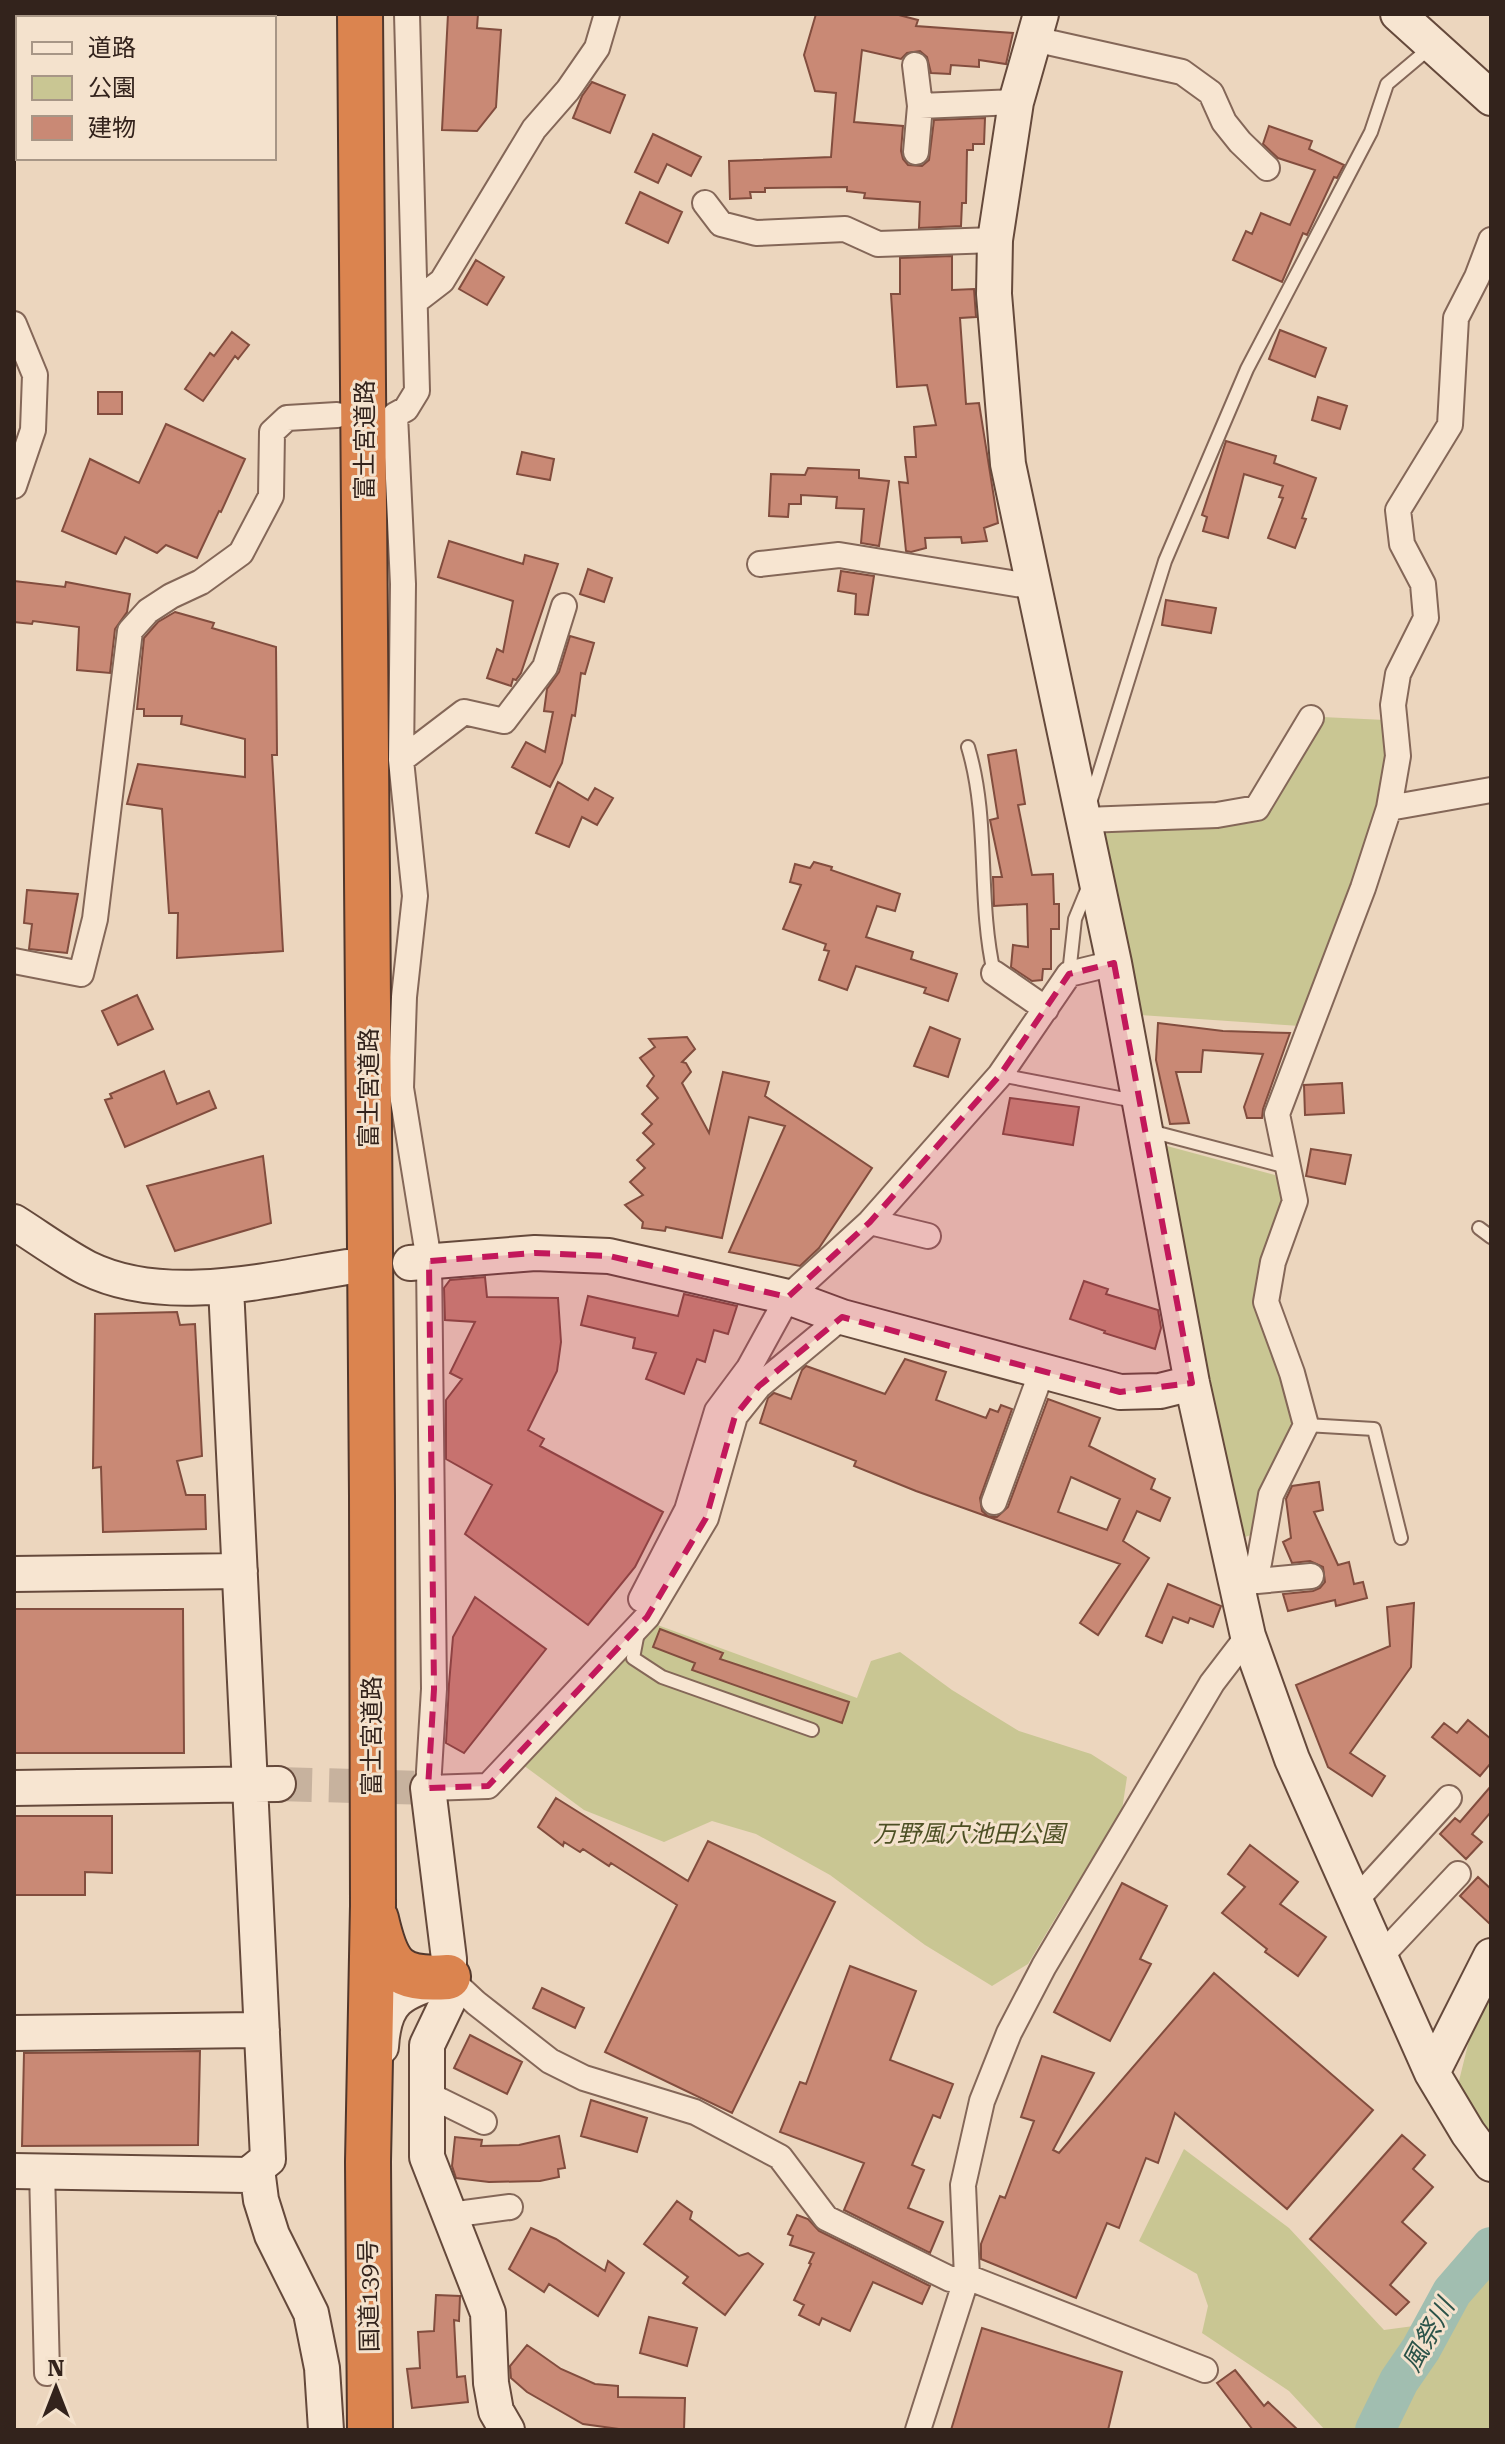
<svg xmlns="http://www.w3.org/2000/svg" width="1505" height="2444" viewBox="0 0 1505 2444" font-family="'Roboto Serif','Noto Sans JP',serif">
<rect width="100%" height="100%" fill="#ecd6be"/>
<path fill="#c9c693" d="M1322,717l63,3 2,40 -5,47 -82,219 -160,-11 -38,-186 115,-2 43,-5z
M1167,1146l108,29 8,23 -22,63 -6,41 14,48 14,26 13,49 -34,65 -11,45 -12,4 -73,-377z
M652,1623l205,75 14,-37 29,-9 52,38 67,41 72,23 36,23 -7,46 -55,79 -37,62 -36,22 -67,-41 -95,-70 -74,-41 -44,-13 -48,21 -80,-32 -65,-48z
M1491,1986v173l-35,-66 26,-105z
M1184,2149l105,79 95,102 52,-7 55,-73v180h-166l-36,-39 -87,-58 6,-27 -11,-32 -58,-33z"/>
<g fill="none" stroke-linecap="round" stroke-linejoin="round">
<path stroke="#a1beb0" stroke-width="40" d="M1375,2430l24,-49 22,-32 31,-57 39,-45"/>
</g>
<path fill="#c98975" stroke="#824d3e" stroke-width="2" fill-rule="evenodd" d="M448,14h30l-1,14 24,2 -5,77 -19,24 -35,-1z
M816,14h79l23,6 -2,6 97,7 -7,31 -27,-4v7l-28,-2 -1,9 -19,-1 -4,-16 -7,-6 -13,2 -6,6 -39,-9 -8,72 49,4 -2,25 2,8 5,6 14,1 7,-6 5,-40 51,-2 -1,26h-11v6h-6l-1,53h-4l-1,23 -42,2 1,-26 -56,-4 1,-5 -18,-2v-4l-82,1v4h-15l1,6 -21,1 -1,-38 102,-4 5,-64 -21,-2 -11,-36z
M592,82l33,13 -15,38 -37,-15 9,-22z
M1269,126l43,15 -3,8 35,16 -7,13 -3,-1 -27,58 -4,-2 -21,49 -49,-22 13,-29 6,3 9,-21 29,12 25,-55 -37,-12 -15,-14z
M653,134l48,23 -10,19 -24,-12 -9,19 -23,-11z
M640,192l42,20 -14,31 -42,-20z
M952,256v34l22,-1 2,28 -16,1 6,86 13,-1 19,120 -14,5 3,13 -25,2 -1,-6 -36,1 1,10 -15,4 -5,-1 -7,-69 9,1 -3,-26h11l-2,-30 22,-2 -9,-40 -30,2 -6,-93h9v-36z
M476,260l28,17 -17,28 -28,-16z
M1280,330l46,18 -11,29 -46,-18z
M232,332l17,13 -11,14 -3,-3 -32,45 -18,-12 25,-36 4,3z
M98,392h24v22h-24z
M1318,397l29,9 -7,23 -28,-9z
M166,424l79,35 -24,53 -2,-1 -22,47 -31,-13 -9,8 -32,-16 -9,17 -54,-23 28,-72 49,24z
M1226,441l50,15 -2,7 42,15 -14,40 4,1 -11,29 -27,-10 15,-40 -4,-1 4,-11 -39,-12 -16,64 -25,-7 4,-14 -5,-2z
M522,452l32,7 -4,21 -33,-6z
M808,468l51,2v8l30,3 -10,65 -18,-3 3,-34 -28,-1 1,-11 -36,-2v9h-12l-1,13 -19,-1 2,-42 34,1z
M449,541l74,23 2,-9 33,9 -37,109 -5,7 -3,-1 -2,7 -24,-8 10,-29 6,3 10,-51 -75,-24z
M588,569l24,9 -8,24 -24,-8z
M841,571l33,5 -6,39 -13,-1 1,-20 -18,-3z
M14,581l51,6 1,-5 64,12 -3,18 -12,17 -5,44 -33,-3 2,-43 -46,-6 -1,3 -18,-2z
M1166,600l50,8 -5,25 -49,-8z
M175,612l39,11 -2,5 64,19 1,108h-5l11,196 -106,7 1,-45h-9l-7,-104 -35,-5 11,-40 107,13v-38l-64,-15 1,-8h-38v-7h-7l7,-71 14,-16z
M570,636l24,7 -9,31 -4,-1 -6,43 -3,-1 -10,48 -12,24 -38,-20 14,-25 19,10 8,-40 -9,-1 3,-22 12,-17z
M1016,750l9,54 -7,1 14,70 21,-1 1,30h5v25h-8v40h-8l-1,11 -10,1 -21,-14 2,-22 15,2 -1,-43 -33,2 -1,-29h9l-12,-57 8,-2 -10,-63z
M558,782l30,18 7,-12 18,10 -16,27 -15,-8 -13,30 -33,-14z
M814,862l18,5 -1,3 69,24 -5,17 -18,-5 -11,31 47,15 -2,7 46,15 -9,27 -24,-8 2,-5 -70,-22 -9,24 -28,-10 10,-29 -5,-1 2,-6 -43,-15 18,-44 -11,-3 5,-18 15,4z
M27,890l51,4 -11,59 -38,-4 3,-25 -8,-1z
M137,995l16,34 -35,16 -16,-34z
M1158,1023l65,8 67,2 -27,76 -1,9h-15l-3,-11 19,-53 -60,-4 -2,22h-25l13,51 -19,1 -14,-64z
M930,1027l30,12 -12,38 -34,-11z
M687,1037l8,12 -13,13 4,1 5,9 -9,11 27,50 14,-61 46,10 -4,14 107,72 -53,80 -19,18 -71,-14 56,-126 -36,-9 -27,121 -56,-11 -1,4 -23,-3 1,-6 -18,-17 18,-10 -13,-13 15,-14 -8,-8 17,-16 -11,-11 9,-9 -10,-10 16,-16 -11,-12 7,-10 -14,-18 15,-11 -6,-8z
M164,1071l13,33 32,-13 7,17 -91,39 -20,-47 7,-2 -2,-4z
M1342,1083l2,30 -39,2 -1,-30z
M1010,1098l69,9 -6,38 -70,-11z
M1311,1149l40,6 -6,29 -39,-8z
M263,1156l8,67 -96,28 -28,-65z
M485,1277l2,20 71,1 3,44 -4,29 -29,59 16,9 -4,7 123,66 -28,55 -47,58 -123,-91 27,-49 -46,-26v-59l16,-21 -12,-6 25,-51 -30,-2 -1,-32 6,-8z
M1084,1281l24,8 -2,5 52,16 3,18 -6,21 -51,-16 1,-2 -35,-12z
M684,1294l53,12 -9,28 -14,-4 -9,32 -8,-3 -13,35 -38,-15 10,-26 -23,-5 2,-10 -54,-13 7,-29 90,20z
M177,1312l3,13 15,-1 7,132 -25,5 9,34h19l1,34 -103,3 -2,-65 -8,1 2,-154z
M905,1359l41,13 -10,28 50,18 4,-9 8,3 3,-7 11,4 -32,89 2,13 6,5 9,1 11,-10 40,-108 52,19 -11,28 66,33 -4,10 19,9 -10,23 -23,-10 -14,30 26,17 -51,77 -18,-12 40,-59 -204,-73 -62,-25 2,-5 -96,-38 8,-25 6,-5 17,6 11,-29 4,-4 79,28zM1071,1477l49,22 -13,31 -49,-18z
M1319,1482l4,28 -9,2 24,53 11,-3 5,22 9,-2 4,16 -31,8 -1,-6 -47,11 -5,-17 30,-3 7,-3 5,-6 -2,-15 -13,-6 -18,2 -9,-21 8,-4 -5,-39 6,-13z
M1168,1584l53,22 -8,21 -23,-9 -2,5 -15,-6 -11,26 -16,-7z
M475,1597l71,52 -82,104 -18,-10 3,-59 4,-47z
M1414,1603l-3,64 -61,86 35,23 -13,20 -44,-29 -32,-82 94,-39 -3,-39z
M14,1609h169l1,144h-170z
M660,1629l63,24 -3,6 129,43 -7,21 -150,-53 3,-7 -42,-16z
M1468,1720l23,19v24l-11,13 -48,-39 12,-14 13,10z
M1491,1786v26l-19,22 10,8 -16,17 -26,-25 15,-16 5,4z
M556,1798l132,83 20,-40 127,61 -103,211 -127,-61 72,-147 -66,-42 -2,3 -26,-17 -3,3 -16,-10 -1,4 -25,-19z
M14,1816h98v57l-27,-1v23h-71z
M1250,1845l48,37 -18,22 46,33 -28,39 -33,-24 2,-3 -45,-36 23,-26 -17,-13z
M1478,1877l13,12v36l-31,-29z
M1122,1883l45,23 -27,53 11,5 -41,77 -56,-29z
M850,1966l66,25 -26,69 63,24 -13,34 -7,-3 -21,50 12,5 -16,38 35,14 -13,31 -86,-43 20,-47 -84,-31 20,-50 6,2z
M1214,1973l159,137 -86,99 -112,-96 -17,50 -12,-5 -27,70 -12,-5 -31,75 -95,-39v-15l19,-48 5,2 29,-77 -13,-4 21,-61 52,17 -41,77 6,3z
M542,1988l42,20 -9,20 -42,-20z
M470,2035l52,27 -15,32 -53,-26z
M200,2051l-2,94 -176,1 2,-93z
M591,2100l56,18 -10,34 -56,-16z
M1402,2135l23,20 -12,14 20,18 -31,35 24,21 -36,42 19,17 -13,13 -86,-76z
M559,2136l6,32 -7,1 1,8 -19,4 -51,1 -33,-4 -4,-12 3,-29 27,3 -1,6 38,-1z
M677,2201l15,11 -2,7 49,37 9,-3 15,11 -38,51 -42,-32 5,-6 -44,-33z
M797,2215l11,4 11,12 111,55 -8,18 -49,-22 -23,49 -28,-13 -3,7 -20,-10 5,-10 -10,-5 17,-36 -2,-1 5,-10 -24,-8 3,-9 -5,-2z
M531,2228l25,11 49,32 3,-10 16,12 -26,43 -49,-32 -5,8 -35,-23z
M436,2295l24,1 -1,25 -5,-1 3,57 8,-1 3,26 -56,6 -5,-39 13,-1 -2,-36 16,-1z
M649,2317l48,11 -10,38 -47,-13z
M982,2328l140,44 -14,58h-157z
M527,2345l34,24 34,15 23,2v11l67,1 -1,32h-58l-43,-6 -56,-32 -16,-14 -1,-12z
M1235,2370l29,36 4,-4 30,28h-45l-36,-47z"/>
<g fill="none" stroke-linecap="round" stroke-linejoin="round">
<path stroke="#c7b29e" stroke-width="34" stroke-dasharray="34 17" stroke-linecap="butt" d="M278,1784l150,4"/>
<defs>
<path id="lane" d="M968,747c22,73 9,151 26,226
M1090,803l75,-242 82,-192 124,-237 16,-48 44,-37
M1069,974l6,-55 14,-34
M1000,1075l135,26
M1150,1131l137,36
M1479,1228l12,9
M1306,1425l68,4 27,109
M638,1632l-5,26 29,19 150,53"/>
<path id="street" d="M407,14l10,377 -11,18 -11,6 8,169 -2,176 14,136 -11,101 -3,91 28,173 5,428 -6,99 60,-2 159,-169 59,-99 29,-102 24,-30 83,-69
M1034,39l148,33 29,21 13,29 16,20 27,26
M915,65l5,41
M916,152l4,-46 96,-4
M705,203l16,21 35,9 89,-4 33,15 117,-4
M416,301l26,-20 92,-152 34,-39 29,-42 10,-34
M14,324l21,51 -2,55 -19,56
M760,564l79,-9 196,32
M401,760l63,-48 40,9 41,-54 19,-61
M1389,808l9,-52 -5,-51 5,-31 28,-56 -3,-34 -21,-40 -4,-34 52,-85 6,-107 21,-41 14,-37
M1085,820l132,-5 40,-7 54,-90
M14,961l67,13 14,-55 35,-288 18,-20 23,-15 30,-14 40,-29 30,-57 1,-64 15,-14 50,-3
M994,973l52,36
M870,1222l58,14
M994,1502l48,-131
M1246,1582l65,-6
M1239,1592l20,-29 12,-68 35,-70 -14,-52 -26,-71 7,-40 22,-61 -18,-87 86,-226 26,-80 102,-18
M641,1599l46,-89 30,-99 32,-43 39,-71 82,-75 130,-147 69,-101 45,-11
M1355,1901l94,-103
M1380,1957l78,-83
M448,1977l28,26 74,58 34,17 111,34 85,45 46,61 124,61 17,-2 238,93
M427,2094l57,28
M42,2170l5,203
M450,2215l60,-8
M918,2430l49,-153 -4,-92 19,-84 27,-68 35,-67 168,-283 36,-47"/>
<path id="secondary" d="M1041,14l-25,88 -21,138 -1,54 14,170 106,499 78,420 56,253 44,123 140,314 36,60 23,31
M1398,14l93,84
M14,1222c24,15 48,33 73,46 77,38 180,12 260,-1
M410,1263l125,-10 74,3 179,41 54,20 278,75 40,-1 32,-8
M14,1574l226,-3
M14,1788l264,-4
M428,1788l21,171v40l-22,46v112l61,156 3,70 5,28 11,19
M14,2033l248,-3
M381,2047c3,-49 20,-54 63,-68
M1432,2073l59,-117
M257,2169l4,31 11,35 39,78 11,55 4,62
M14,2171l234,4 20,-16 -42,-872"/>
<path id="highway" d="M360,14l12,1482 1,409 -5,257 2,268
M376,1919c11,48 20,62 72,58"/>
</defs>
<use href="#lane" stroke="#846758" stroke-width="16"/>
<use href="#street" stroke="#846758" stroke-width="28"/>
<use href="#secondary" stroke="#65493b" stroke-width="38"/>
<use href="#highway" stroke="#51372c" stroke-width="48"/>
<use href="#lane" stroke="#f7e5d1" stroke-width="12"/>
<use href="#street" stroke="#f7e5d1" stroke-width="24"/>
<use href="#secondary" stroke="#f7e5d1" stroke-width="34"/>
<use href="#highway" stroke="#db844f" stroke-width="44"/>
</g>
<path fill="#c2185b" fill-opacity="0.2" stroke="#c2185b" stroke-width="6" stroke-dasharray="16 10" stroke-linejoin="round" d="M1114,963l78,420 -72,9 -278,-75 -83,69 -24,30 -29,102 -59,99 -159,169 -60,2 6,-99 -5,-428 106,-8 74,3 179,41 82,-75 130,-147 69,-101z"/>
<g text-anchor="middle" stroke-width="6" stroke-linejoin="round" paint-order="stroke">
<g font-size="24" fill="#33231c" stroke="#f4e2cd">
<text transform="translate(365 440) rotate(-90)" y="8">富士宮道路</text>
<text transform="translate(369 1088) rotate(-90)" y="8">富士宮道路</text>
<text transform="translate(372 1736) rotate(-90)" y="8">富士宮道路</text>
<text transform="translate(369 2296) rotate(-91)" y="8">国道139号</text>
</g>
<g font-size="24" font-style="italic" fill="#4c4f23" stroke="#f4e2cd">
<text x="969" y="1842">万野風穴池田公園</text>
</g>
<g font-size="26" font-style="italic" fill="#2b5349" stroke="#f4e2cd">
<text transform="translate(1428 2335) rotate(-61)" y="9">風祭川</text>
</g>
</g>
<rect width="1505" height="2444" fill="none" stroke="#33231c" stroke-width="32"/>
<rect x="16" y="16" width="260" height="144" fill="#f4e2cd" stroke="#a79686" stroke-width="2"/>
<rect x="32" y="42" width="40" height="12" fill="#f7e5d1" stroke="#a79686" stroke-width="2"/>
<text x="88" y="56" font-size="24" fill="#33231c">道路</text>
<rect x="32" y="76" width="40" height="24" fill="#c9c693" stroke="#a79686" stroke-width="2"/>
<text x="88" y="96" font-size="24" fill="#33231c">公園</text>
<rect x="32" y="116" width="40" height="24" fill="#c98975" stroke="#a79686" stroke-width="2"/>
<text x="88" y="136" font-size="24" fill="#33231c">建物</text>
<g transform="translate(56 2388)" stroke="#f4e2cd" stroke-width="6" paint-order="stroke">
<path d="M0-6L14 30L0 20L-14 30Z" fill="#33231c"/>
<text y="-12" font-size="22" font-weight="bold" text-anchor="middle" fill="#33231c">N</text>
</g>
</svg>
